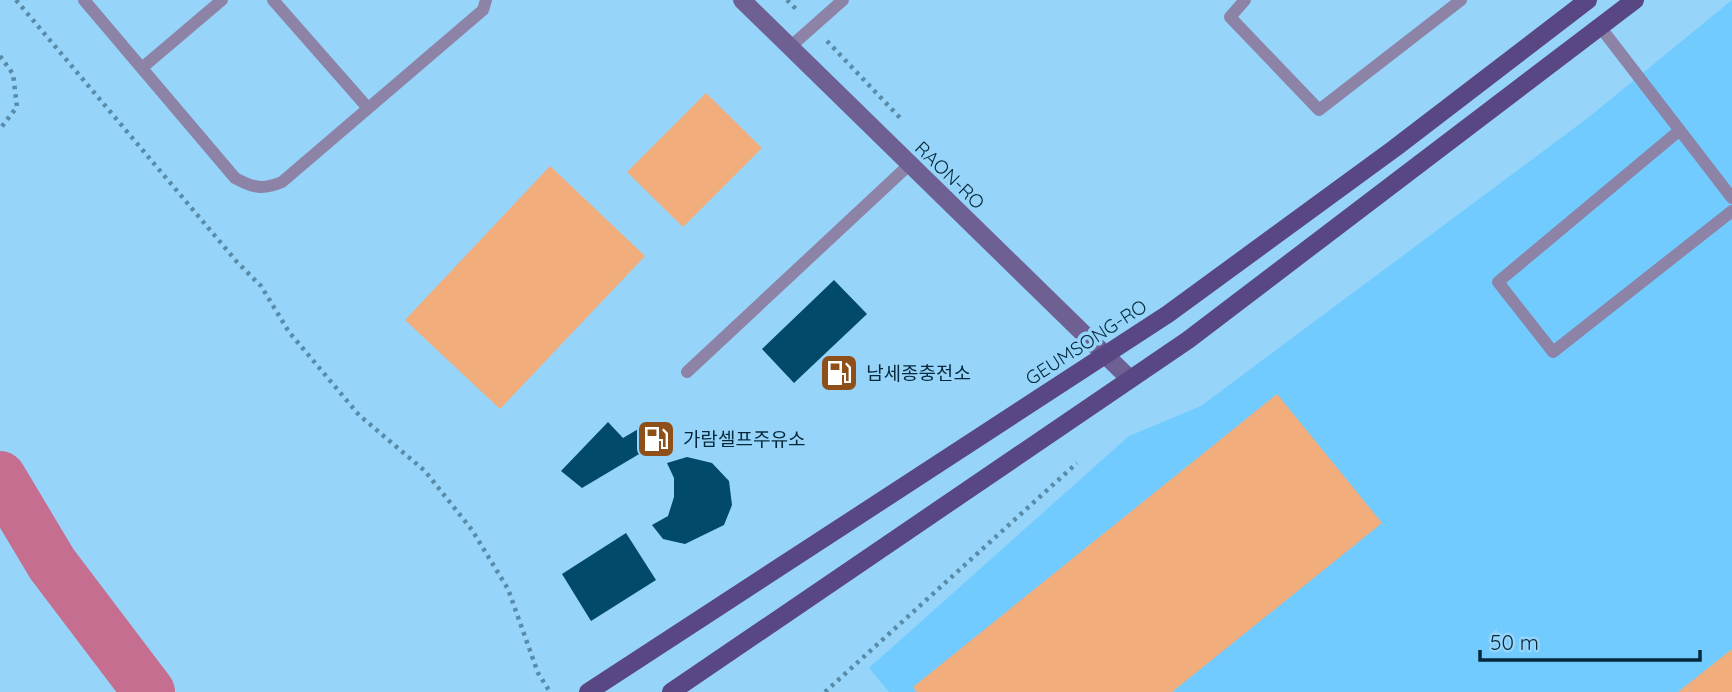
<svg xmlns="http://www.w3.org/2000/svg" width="1732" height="692" viewBox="0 0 1732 692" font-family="Quicksand,'Noto Sans KR',sans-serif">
<rect width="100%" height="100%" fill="#96d4fa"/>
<path fill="#71cbff" d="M1732,0v692h-843l-20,-24 260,-232 72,-30 388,-289z"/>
<path fill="#f1ad7c" d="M706,93l56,55 -79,79 -56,-55z
M550,166l95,90 -145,153 -95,-89z
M1277,394l105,129 -210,169h-255l-4,-5z
M1732,649v43h-54z"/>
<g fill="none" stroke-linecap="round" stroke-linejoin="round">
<path stroke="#c56e90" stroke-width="52" d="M0,477l52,87 97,128"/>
</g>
<path fill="#014a6a" d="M834,280l33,34 -73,69 -32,-34z
M608,422l15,16 22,-13 11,19 -74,44 -21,-17z
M687,457l25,6 17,18 3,24 -8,20 -39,19 -22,-5 -11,-14 16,-9 6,-19v-19l-7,-15z
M626,533l30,47 -65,41 -29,-47z"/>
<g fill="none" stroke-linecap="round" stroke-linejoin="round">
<path stroke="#588ba8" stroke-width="4.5" stroke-dasharray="3.5 5" stroke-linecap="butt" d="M16,0l221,262 24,24 28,46 70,83 66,56 47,59 36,59 30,84 12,19
M787,0l12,12
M827,41l76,80
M0,56l13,18 4,33 -17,22
M825,692l252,-229"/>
<path stroke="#8c83a6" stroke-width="12" d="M84,0l151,178c18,10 28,12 47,4l201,-172 3,-10
M273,0l94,107
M1245,0l-15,17 89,93 142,-110
M1601,28l131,170
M790,47l53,-47
M143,67l79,-67
M1680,130l-182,152 55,70 179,-141
M687,372l223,-208"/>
<path stroke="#6e6093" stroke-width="18" d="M742,0l388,379"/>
<path stroke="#594784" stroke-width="18" d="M588,692l580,-378 227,-166 193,-148
M671,692l517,-352 447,-340"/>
</g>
<defs>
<symbol id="fuel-square" viewBox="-11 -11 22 22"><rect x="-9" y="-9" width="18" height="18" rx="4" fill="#8f4f18" stroke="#96d4fa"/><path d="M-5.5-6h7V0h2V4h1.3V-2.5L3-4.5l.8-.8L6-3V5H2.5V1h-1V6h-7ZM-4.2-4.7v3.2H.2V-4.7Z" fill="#fff"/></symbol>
</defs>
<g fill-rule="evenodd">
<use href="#fuel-square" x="817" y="351" width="44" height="44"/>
<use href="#fuel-square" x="634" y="417" width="44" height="44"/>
</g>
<g text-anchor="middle" stroke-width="7" stroke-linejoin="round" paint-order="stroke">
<g font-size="19" fill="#05293b" stroke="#96d4fa">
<text transform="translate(950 175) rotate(44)" y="7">RAON-RO</text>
<text transform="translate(1086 342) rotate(-33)" y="7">GEUMSONG-RO</text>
</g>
<g font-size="19" fill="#05293b" stroke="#96d4fa" text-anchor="start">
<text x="866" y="380">남세종충전소</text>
<text x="683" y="446">가람셀프주유소</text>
</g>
</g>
<path d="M1480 650v10h220v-10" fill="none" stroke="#05293b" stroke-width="3.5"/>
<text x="1490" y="650" font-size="21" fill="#05293b" stroke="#96d4fa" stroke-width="5" paint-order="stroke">50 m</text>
</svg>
